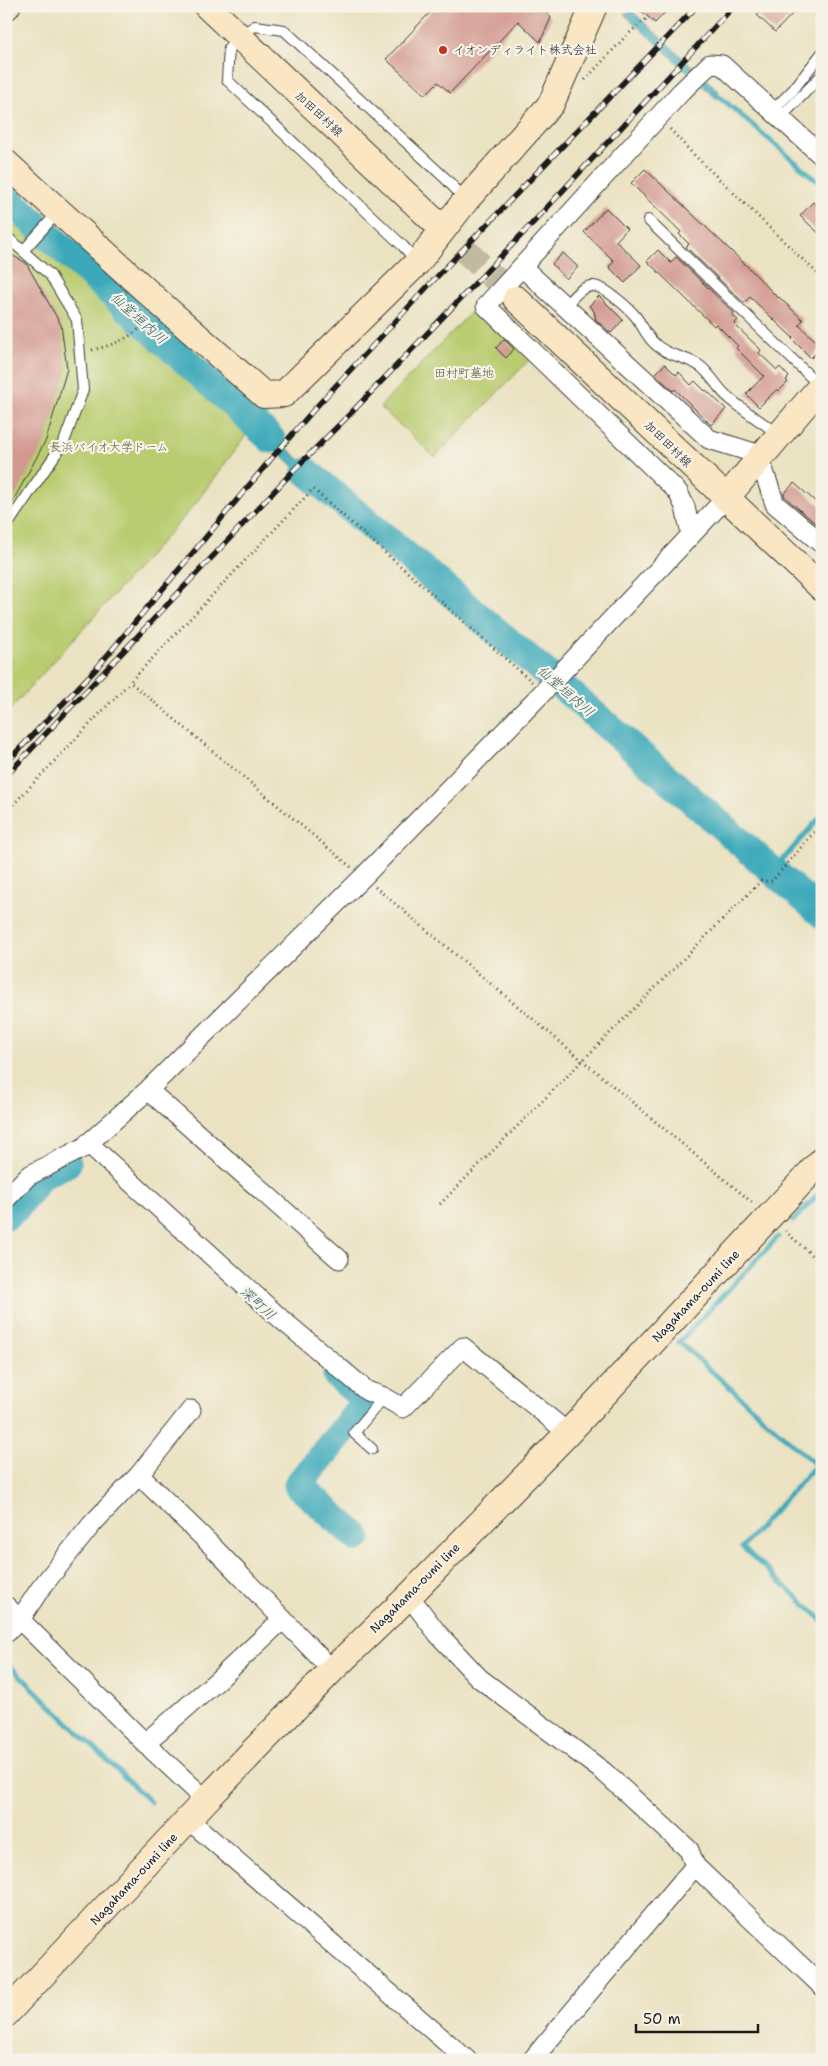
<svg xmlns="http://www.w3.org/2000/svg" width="828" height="2066" viewBox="0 0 828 2066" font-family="'Shantell Sans','Klee One',sans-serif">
<rect width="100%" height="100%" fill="#f7f3e8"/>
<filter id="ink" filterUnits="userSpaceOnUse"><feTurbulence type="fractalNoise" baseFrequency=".02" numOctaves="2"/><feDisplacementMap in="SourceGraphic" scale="10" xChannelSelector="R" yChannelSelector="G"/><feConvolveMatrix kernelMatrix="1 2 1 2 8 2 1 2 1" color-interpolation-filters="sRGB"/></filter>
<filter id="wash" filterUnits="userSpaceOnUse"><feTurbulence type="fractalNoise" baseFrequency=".0096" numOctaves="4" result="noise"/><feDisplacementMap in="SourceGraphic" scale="20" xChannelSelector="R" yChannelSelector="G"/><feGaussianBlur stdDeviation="1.12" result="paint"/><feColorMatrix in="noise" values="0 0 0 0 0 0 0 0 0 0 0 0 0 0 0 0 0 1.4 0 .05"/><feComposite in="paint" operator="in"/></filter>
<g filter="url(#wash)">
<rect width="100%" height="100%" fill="#eae2c1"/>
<path fill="#b9cc6f" stroke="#6a7446" d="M6,216l241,218 -55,74 -186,206z
M477,306l55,51 -97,100 -55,-50z"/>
<path fill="#3ba9ba" stroke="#2c626b" d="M632,11l87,80 -2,8 -93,-85z
M275,437l35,32 -7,6 -34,-32z"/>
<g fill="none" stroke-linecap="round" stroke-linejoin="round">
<path stroke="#3ba9ba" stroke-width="5" d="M714,92l108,93
M773,871l49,-56
M793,1221l29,-31
M778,1237l-99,105 137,123 -74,82 80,73
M6,1662l144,140"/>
<path stroke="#3ba9ba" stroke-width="29" d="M6,197l265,242
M307,472l265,223 250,219
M6,1216l11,-9 24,-32 26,-12
M337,1375l30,26 -69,84 59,52"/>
</g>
<g id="blocks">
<path fill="#d29990" d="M436,6h104l11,12 -11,24 -22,-21 -68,72 -12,-11 -13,13 -39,-36z
M636,6h35l-16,17z
M764,6h36l-25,26 -18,-17z
M645,169l104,99 29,30 1,-1 24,23 -4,5 23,22 -11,11 -19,-19 1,-1 -43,-41 -6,6 -58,-56 3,-3 -10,-10 2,-2 -50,-49z
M813,202l9,8v26l-22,-20z
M606,208l21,21 -11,12 25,24 -16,18 -16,-16 5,-6 -30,-29z
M658,250l13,13 5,-6 58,56 -2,2 6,5 -4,4 27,26 -2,3 18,17 3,-3 9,10 -3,3 2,2 -9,9 -2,-2 -18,18 -13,-13 18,-18 -28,-28 2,-2 -22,-22 -2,2 -67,-65z
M6,252l20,11 35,62 6,44 -21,71 -40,74z
M563,253l15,14 -12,12 -14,-15z
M599,296l24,24 -12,13 -15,-13 -2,-9 -5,-5z
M504,339l10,10 -8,9 -10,-10z
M665,364l11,11 3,-3 12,13 4,-4 10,10 1,-1 20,19 -15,16 -36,-36 -2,2 -18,-17z
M794,483l28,24v22l-37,-32 -1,-3z"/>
</g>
</g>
<g filter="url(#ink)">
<use href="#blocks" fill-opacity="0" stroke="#3b3a35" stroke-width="1"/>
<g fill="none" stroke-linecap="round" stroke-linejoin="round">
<path stroke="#c1baa0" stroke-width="26" stroke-dasharray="26 13" stroke-linecap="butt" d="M433,220l83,79"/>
<defs>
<path id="lane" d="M772,111l21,-21 29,-37
M780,118l42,-43
M648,220l172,166
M6,236l44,39 27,45 6,70 -19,52 -58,85
M23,251l36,-40
M417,262l-14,-16 -176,-166 2,-32 10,-12 16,-10 29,4 161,148 21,22
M564,307c8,-8 17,-22 30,-21 11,1 35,22 42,31 6,8 10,18 17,25 13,14 32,14 47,24 11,8 17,22 28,31 16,14 35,26 52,38
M372,1449l-18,-16 30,-36"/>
<path id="street" d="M522,267l187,172 42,13 9,8 15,44 47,40
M691,535l-6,-28 -7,-15 -192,-186 195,-214 29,-28 12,1 100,91
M148,1090l191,169
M88,1143l193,176 86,72 17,6 19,11 60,-61 105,86
M6,1199l22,-23 55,-28 65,-58 215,-213 180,-185 183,-194
M139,1475l71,69 122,126
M409,1596l29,38 41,44 125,94 85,78 6,16 127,120
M6,1606l139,137 61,57
M6,1633l15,-15 19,-29 52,-65 47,-49 52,-65
M145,1743l72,-62 66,-62
M189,1820l278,240
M532,2060l163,-194"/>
<path id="secondary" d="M207,6l226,214
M6,7l1,-1
M6,163l156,142 102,90 20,-1 133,-131 49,-63 85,-96 43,-98
M516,299l306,289
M726,498l96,-113
M6,2014l200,-214 126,-130 77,-74 159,-163 254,-273"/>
</defs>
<use href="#lane" stroke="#3b3a35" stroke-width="12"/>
<use href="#street" stroke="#3b3a35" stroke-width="21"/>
<use href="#secondary" stroke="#3b3a35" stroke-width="28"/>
<path stroke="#3b3a35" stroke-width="3" stroke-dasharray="1 4" stroke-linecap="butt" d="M585,80l43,-46 21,-17
M670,129l19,21 133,128
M92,350c22,-5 42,-13 57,-31
M6,812l124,-130
M351,867l-221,-185 183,-193 219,193
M375,887l379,317
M440,1204l321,-323h11l50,-58
M785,1231l37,33"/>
<use href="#lane" stroke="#fff" stroke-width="10"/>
<use href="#street" stroke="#fff" stroke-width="19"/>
<use href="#secondary" stroke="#fbe6c3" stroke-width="26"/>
<defs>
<path id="rail" d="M6,763l90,-94 180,-216 41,-47 112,-121 268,-279
M6,776l290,-308 57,-57 176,-184 205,-221"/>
</defs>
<use href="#rail" stroke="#1c1c1c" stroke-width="5.5"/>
<use href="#rail" stroke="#f7f3e8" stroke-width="4" stroke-dasharray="11" stroke-linecap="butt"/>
</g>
</g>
<circle fill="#c8321e" stroke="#f7f3e8" stroke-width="2" cx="443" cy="50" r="5"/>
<g text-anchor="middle" stroke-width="4.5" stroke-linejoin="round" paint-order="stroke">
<g font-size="12" fill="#1c1c1c" stroke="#f7f3e8" text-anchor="start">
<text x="453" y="54">イオンディライト株式会社</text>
</g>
<g font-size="12" fill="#1c1c1c" stroke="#f7f3e8">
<text transform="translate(319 114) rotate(43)" y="4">加田田村線</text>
<text transform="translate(668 444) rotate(44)" y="4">加田田村線</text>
<text transform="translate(696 1296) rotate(-47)" y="4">Nagahama-oumi line</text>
<text transform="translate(415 1588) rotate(-45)" y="4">Nagahama-oumi line</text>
<text transform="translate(134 1879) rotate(-47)" y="4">Nagahama-oumi line</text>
</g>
<g font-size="12" fill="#535a39" stroke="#f7f3e8">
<text x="464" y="377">田村町墓地</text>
<text x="109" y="451">長浜バイオ大学ドーム</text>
</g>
<g font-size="14" font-style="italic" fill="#2a5b63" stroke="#f7f3e8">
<text transform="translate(139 318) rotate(42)" y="5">仙堂垣内川</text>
<text transform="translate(566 691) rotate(41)" y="5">仙堂垣内川</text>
<text transform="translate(258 1303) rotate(42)" y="5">深町川</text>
</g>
</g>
<rect width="828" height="2066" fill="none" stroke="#f7f3e8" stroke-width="25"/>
<path d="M636 2024v8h122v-8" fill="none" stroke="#1c1c1c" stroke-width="2.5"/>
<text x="643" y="2024" font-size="15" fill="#1c1c1c" stroke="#f7f3e8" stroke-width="4" paint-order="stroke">50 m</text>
</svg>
